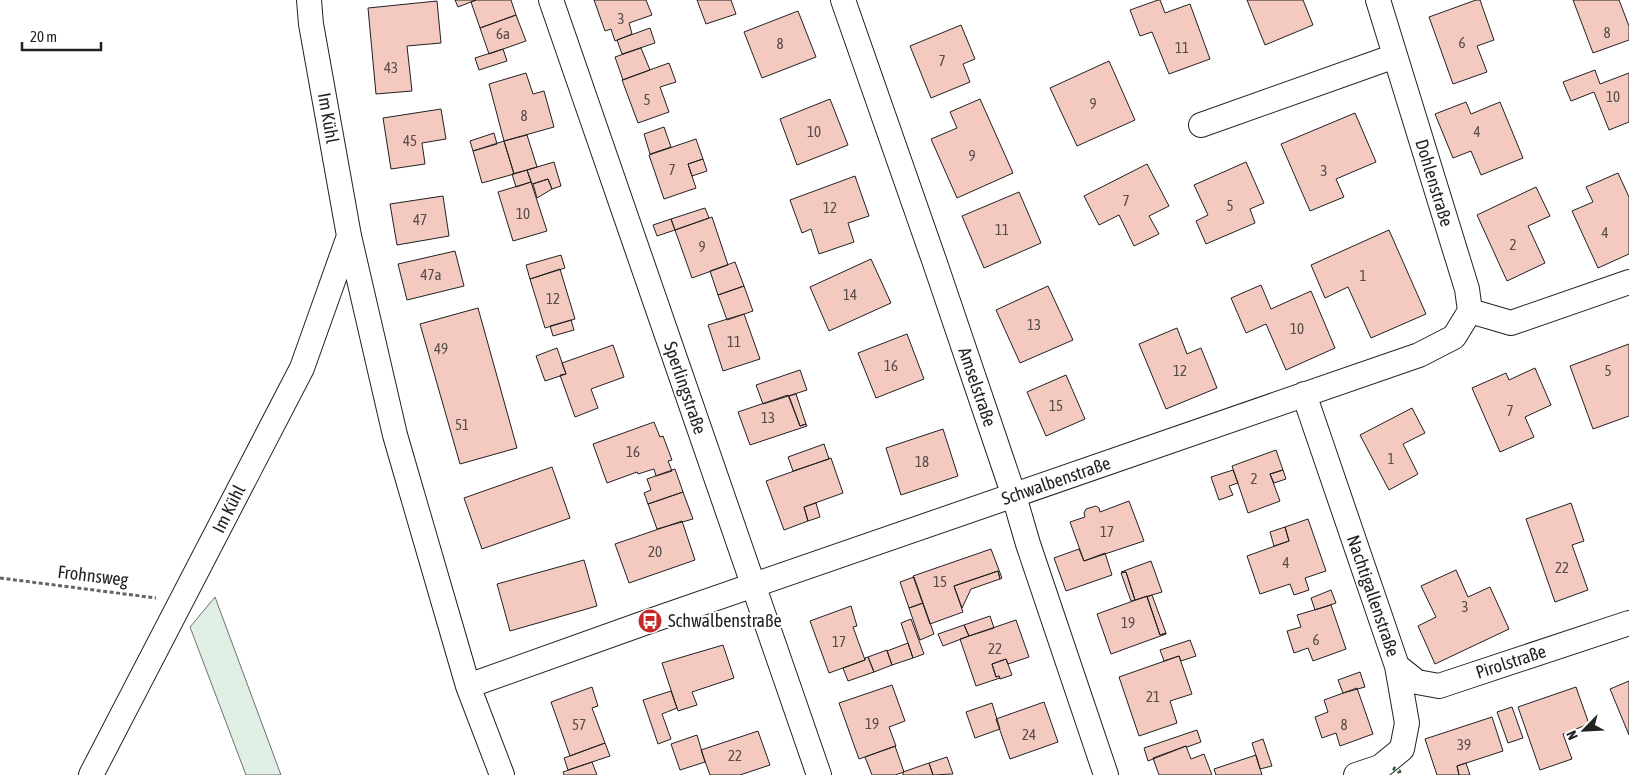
<svg xmlns="http://www.w3.org/2000/svg" width="1629" height="775" viewBox="0 0 1629 775" font-family="'Asap Condensed',sans-serif">
<rect width="100%" height="100%" fill="#fff"/>
<path fill="#e0efe3" stroke="#6f6f6f" d="M215,597l66,178h-35l-56,-148z"/>
<path fill="#f3c9c0" stroke="#222" d="M455,0h21l-18,7z
M476,0h35l5,15 -36,13 -9,-26z
M594,0h52l6,15 -23,8 3,11 -17,7 -4,-12 -6,2z
M697,0h34l5,14 -30,10z
M1158,0h2l5,13 25,-9 20,55 -41,15 -17,-42 -12,4 -10,-26z
M1247,0h56l10,25 -48,20z
M1476,0h4l14,40 -17,6 10,26 -34,12 -24,-67z
M1573,0h46l10,26v14l-36,13z
M437,1l4,42 -34,3 5,45 -36,3 -8,-86z
M798,11l18,46 -54,21 -18,-46z
M516,15l10,26 -37,13 -9,-26z
M961,25l14,34 -12,5 7,18 -39,16 -21,-52z
M650,28l5,15 -33,11 -5,-14z
M641,48l9,22 -27,10 -8,-23z
M503,49l4,12 -28,9 -4,-12z
M1109,61l26,59 -58,26 -27,-58z
M669,63l7,19 -16,5 9,25 -31,11 -16,-43z
M1595,70l5,14 29,-11v49l-20,8 -15,-38 -23,9 -8,-19z
M526,73l7,21 11,-3 10,36 -50,14 -15,-57z
M830,99l18,46 -51,20 -17,-46z
M980,99l33,74 -56,25 -26,-59 26,-11 -7,-16z
M1466,102l5,12 29,-12 23,56 -42,17 -10,-24 -18,7 -18,-44z
M441,109l5,30 -24,4 3,21 -34,5 -8,-51z
M1355,113l21,49 -40,17 8,18 -34,14 -29,-67z
M664,127l7,20 -21,7 -6,-20z
M494,133l3,11 -24,7 -3,-10z
M527,135l10,32 -23,7 -10,-33z
M696,139l7,20 -15,5 8,24 -32,11 -15,-44z
M504,141l10,33 -32,9 -9,-32z
M703,159l4,12 -15,5 -4,-12z
M554,162l7,24 -9,3 -4,-10 -16,5 -5,-14z
M1246,162l18,41 -14,6 5,14 -49,21 -10,-23 12,-6 -14,-30z
M1147,164l22,42 -20,10 10,18 -25,12 -15,-31 -20,10 -15,-29z
M527,170l4,12 -15,5 -4,-13z
M1618,173l11,24v57l-31,14 -26,-57 21,-9 -7,-15z
M855,176l14,40 -21,7 6,19 -35,12 -8,-25 -9,4 -12,-33z
M548,179l4,10 -15,9 -4,-14z
M531,182l16,49 -34,10 -15,-49z
M1536,187l14,29 -22,10 17,37 -38,18 -30,-66z
M1019,192l22,51 -57,25 -22,-52z
M443,196l6,40 -52,9 -7,-41z
M705,208l4,10 -34,12 -4,-11z
M712,217l16,48 -36,13 -17,-48z
M671,219l4,11 -18,6 -4,-11z
M1389,230l37,84 -55,24 -23,-51 -23,11 -14,-33z
M455,251l9,35 -57,14 -9,-36z
M561,255l4,13 -35,11 -4,-14z
M871,259l20,44 -62,28 -19,-44z
M735,262l9,24 -26,9 -8,-24z
M560,269l15,50 -30,9 -15,-49z
M1261,285l10,24 40,-18 24,57 -49,22 -20,-46 -20,9 -15,-35z
M744,286l9,25 -26,9 -9,-25z
M1048,286l25,54 -53,23 -24,-53z
M478,308l39,140 -57,16 -40,-140z
M744,314l16,45 -37,12 -15,-46z
M571,320l3,10 -21,6 -3,-10z
M1177,328l10,26 14,-6 16,40 -51,21 -27,-65z
M907,334l17,45 -48,19 -18,-45z
M1629,344v72l-36,13 -23,-63z
M613,345l11,32 -33,12 7,19 -23,9 -15,-42 6,-1 -4,-11z
M557,348l9,26 -21,7 -9,-25z
M1535,368l16,37 -26,12 9,20 -34,15 -28,-64 34,-15 3,7z
M800,370l7,20 -44,14 -7,-19z
M1066,375l19,44 -39,17 -19,-44z
M796,394l10,30 -6,2 -11,-30z
M788,395l12,31 6,-2 1,2 -57,19 -12,-33z
M1412,408l13,25 -22,11 15,30 -29,16 -29,-55z
M654,422l6,15 3,-1 9,24 -4,1 4,10 -16,5 -2,-7 -16,5 -1,-2 -30,11 -14,-39z
M943,429l15,47 -57,19 -15,-47z
M824,444l5,15 -36,12 -5,-14z
M1276,450l7,20 -13,4 10,27 -32,12 -16,-47z
M831,458l12,35 -39,14 4,14 -24,9 -18,-49z
M552,467l18,51 -88,31 -18,-51z
M675,469l8,23 -35,12 -4,-11 7,-3 -4,-11z
M1233,470l5,13 -9,3 4,9 -14,5 -8,-23z
M1283,470l3,9 -12,4 -4,-9z
M683,492l10,27 -36,10 -9,-25z
M1129,501l15,40 -60,20 -14,-39 15,-5 -1,-4 2,-4 10,-3 3,2 1,4z
M816,503l4,14 -12,4 -4,-14z
M1571,503l13,38 -12,4 16,45 -33,12 -29,-83z
M1308,519l18,52 -21,7 4,12 -15,5 -4,-11 -30,10 -13,-38 42,-15 -4,-14z
M682,521l13,39 -66,23 -14,-39z
M1285,527l4,14 -15,5 -4,-14z
M991,549l11,29 -2,1 -2,-8 -44,15 9,26 -33,12 -17,-48z
M1079,549l5,12 21,-8 7,22 -46,16 -12,-33z
M584,560l13,46 -87,25 -13,-47z
M1151,561l11,31 -27,8 -9,-28h-5z
M1456,570l12,27 22,-10 19,42 -74,35 -17,-38 18,-9 -15,-31z
M998,571l2,8 -29,10 -9,19 -8,-22z
M1126,572l9,28 -4,1 -10,-28z
M914,577l9,26 -14,5 -9,-26z
M1331,590l5,13 -21,7 -4,-12z
M1152,595l14,38 -6,2 -13,-38z
M1147,596l13,39 6,-2v1l-55,20 -14,-40z
M923,603l11,31 -14,6 -11,-32z
M1331,605l15,44 -33,12 -5,-13 -14,5 -7,-22 14,-4 -4,-12z
M851,606l6,20 -4,1 12,33 -36,13 -19,-52z
M990,616l4,12 -25,8 -5,-11z
M911,619l13,35 -11,4 -12,-35z
M1016,620l13,37 -21,7 -2,-5 -14,5 4,13 3,-1 1,2 -24,8 -16,-47z
M964,625l5,11 -26,10 -5,-12z
M1190,640l6,16 -15,5 -2,-5 -15,5 -4,-11z
M908,643l5,15 -21,7 -5,-14z
M723,645l11,33 -42,14 5,13 -19,6 -16,-48z
M887,650l5,15 -18,7 -6,-15z
M1179,656l13,38 -22,7 7,22 -38,13 -20,-59z
M868,657l6,15 -26,9 -5,-13 22,-8v-2z
M1006,659l6,16 -12,4 -1,-3 -3,1 -4,-13z
M1360,672l5,15 -22,6 -5,-13z
M1629,681v54l-19,-46z
M892,685l13,36 -16,6 7,19 -37,13 -20,-56z
M592,687l6,19 -6,2 13,35 -35,13 -19,-54z
M1576,687l13,37 -26,10 9,25 -32,11 -22,-63z
M1357,688l16,46 -33,12 -4,-13 -14,5 -7,-21 13,-5 -4,-12z
M671,691l6,17 -15,6 9,25 -13,5 -15,-44z
M1044,702l14,40 -48,17 -14,-40z
M992,703l8,26 -25,9 -9,-26z
M1512,707l11,31 -15,5 -11,-31z
M1492,717l11,34 -46,15 2,9h-22l-12,-36z
M1197,730l4,12 -14,5 -1,-1 -38,15 -4,-13z
M758,731l12,34 -30,10h-30l-9,-25z
M697,735l8,27 -25,8 -9,-26z
M1263,739l9,27 -12,3 -8,-26z
M605,743l5,13 -42,14 -4,-12z
M895,746l9,26 -9,3h-23l-7,-18z
M1186,746l5,13 13,-5 8,21h-53l-6,-17z
M1256,755l6,20h-46l-2,-6z
M947,757l6,17 -20,1 -4,-12z
M592,762l5,13h-33l-1,-3z
M929,763l4,12h-30v-3z
M1466,763l4,12h-11l-2,-9z"/>
<g fill="none" stroke-linecap="round" stroke-linejoin="round">
<defs>
<path id="street" d="M309,0l2,24 38,212 46,199 73,251 34,89
M551,0l268,775
M843,0l92,263 79,233 14,48 78,231
M1378,0l89,289 3,22
M1201,125l194,-69
M1304,394l93,272 10,57 -5,26 -22,18 -24,8
M1397,666l20,16 22,4 190,-63
M468,686l182,-65 769,-266 35,-18 16,-26 41,12 118,-41
M91,775l211,-407 47,-132"/>
</defs>
<use href="#street" stroke="#222" stroke-width="26"/>
<path stroke="#646464" stroke-width="3" stroke-dasharray="4 2.5" stroke-linecap="butt" d="M0,578l156,20"/>
<use href="#street" stroke="#fff" stroke-width="24"/>
<path stroke="#2f5e38" stroke-width="4" stroke-dasharray="2.5 4" stroke-linecap="butt" d="M1393,768l6,3 1,4"/>
</g>
<defs>
<symbol id="bus-disc" viewBox="-11 -11 22 22"><circle r="9.5" fill="#c62828" stroke="#fff"/><path d="M-5-6H5V4H4V6H2V4H-2V6H-4V4H-5ZM-3.5-4V0h7V-4ZM-3.5 1.2v1.5H-2V1.2ZM2 1.2v1.5H3.5V1.2Z" fill="#fff"/></symbol>
</defs>
<g fill-rule="evenodd">
<use href="#bus-disc" x="636" y="607" width="28" height="28"/>
</g>
<g text-anchor="middle" stroke-width="4" stroke-linejoin="round" paint-order="stroke">
<g font-size="15" fill="#564c4a">
<text x="621" y="24">3</text>
<text x="1607" y="38">8</text>
<text x="503" y="39">6a</text>
<text x="1462" y="48">6</text>
<text x="780" y="49">8</text>
<text x="1182" y="53">11</text>
<text x="942" y="66">7</text>
<text x="391" y="73">43</text>
<text x="1613" y="102">10</text>
<text x="647" y="105">5</text>
<text x="1093" y="109">9</text>
<text x="524" y="121">8</text>
<text x="814" y="137">10</text>
<text x="1477" y="137">4</text>
<text x="410" y="146">45</text>
<text x="972" y="161">9</text>
<text x="672" y="175">7</text>
<text x="1324" y="176">3</text>
<text x="1126" y="206">7</text>
<text x="1230" y="211">5</text>
<text x="830" y="213">12</text>
<text x="523" y="219">10</text>
<text x="420" y="225">47</text>
<text x="1002" y="235">11</text>
<text x="1605" y="238">4</text>
<text x="1513" y="250">2</text>
<text x="702" y="252">9</text>
<text x="431" y="280">47a</text>
<text x="1363" y="281">1</text>
<text x="850" y="300">14</text>
<text x="553" y="304">12</text>
<text x="1034" y="330">13</text>
<text x="1297" y="334">10</text>
<text x="734" y="347">11</text>
<text x="441" y="354">49</text>
<text x="891" y="371">16</text>
<text x="1180" y="376">12</text>
<text x="1608" y="376">5</text>
<text x="1056" y="411">15</text>
<text x="1510" y="416">7</text>
<text x="768" y="423">13</text>
<text x="462" y="430">51</text>
<text x="633" y="457">16</text>
<text x="1391" y="464">1</text>
<text x="922" y="467">18</text>
<text x="1254" y="484">2</text>
<text x="1107" y="537">17</text>
<text x="655" y="557">20</text>
<text x="1286" y="568">4</text>
<text x="1562" y="573">22</text>
<text x="940" y="587">15</text>
<text x="1465" y="612">3</text>
<text x="1128" y="628">19</text>
<text x="1316" y="645">6</text>
<text x="839" y="647">17</text>
<text x="995" y="654">22</text>
<text x="1153" y="702">21</text>
<text x="872" y="729">19</text>
<text x="579" y="730">57</text>
<text x="1344" y="730">8</text>
<text x="1029" y="740">24</text>
<text x="1464" y="750">39</text>
<text x="735" y="761">22</text>
</g>
<g font-size="18" fill="#222" stroke="#fff">
<text transform="translate(328 118) rotate(80)" y="6">Im Kühl</text>
<text transform="translate(1434 183) rotate(73)" y="6">Dohlenstraße</text>
<text transform="translate(977 387) rotate(71)" y="6">Amselstraße</text>
<text transform="translate(685 388) rotate(71)" y="6">Sperlingstraße</text>
<text transform="translate(1056 481) rotate(-19)" y="6">Schwalbenstraße</text>
<text transform="translate(229 509) rotate(-63)" y="6">Im Kühl</text>
<text transform="translate(93 576) rotate(7)" y="6">Frohnsweg</text>
<text transform="translate(1373 596) rotate(71)" y="6">Nachtigallenstraße</text>
<text transform="translate(1511 662) rotate(-18)" y="6">Pirolstraße</text>
</g>
<g font-size="18" fill="#222" stroke="#fff" text-anchor="start">
<text x="668" y="627">Schwalbenstraße</text>
</g>
</g>
<g transform="translate(1584 730) rotate(246)" stroke="#ffffff" stroke-width="4" paint-order="stroke">
<path d="M0-4L9 19L0 12L-9 19Z" fill="#222222"/>
<text y="-8" font-size="14" font-weight="bold" text-anchor="middle" fill="#222222">N</text>
</g>
<path d="M22 42v8h79v-8" fill="none" stroke="#222222" stroke-width="2.5"/>
<text x="30" y="42" font-size="15" fill="#222222" stroke="#ffffff" stroke-width="4" paint-order="stroke">20 m</text>
</svg>
